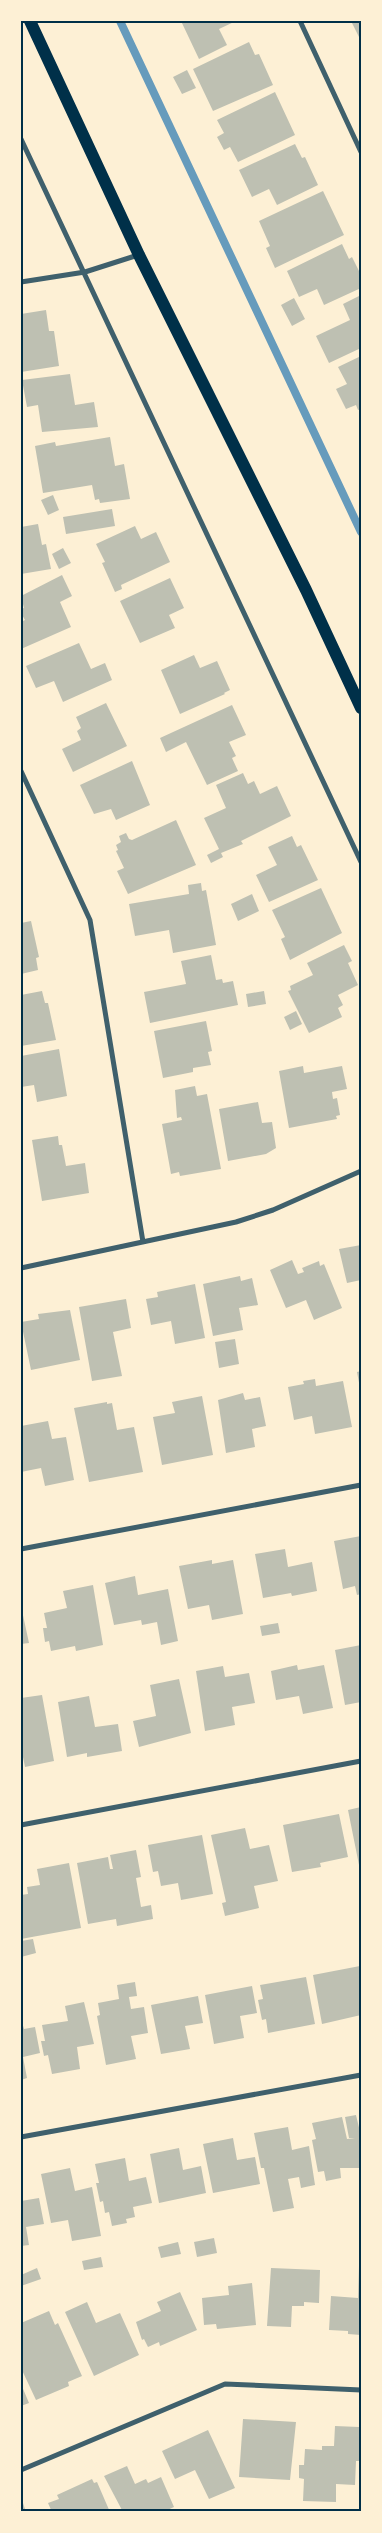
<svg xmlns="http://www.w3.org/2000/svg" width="382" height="2533" viewBox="0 0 382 2533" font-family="Barlow,sans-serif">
<rect width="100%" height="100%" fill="#fdf0d5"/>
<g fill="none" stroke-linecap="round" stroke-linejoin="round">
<path stroke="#669bbc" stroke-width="8" d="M120,21l241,511"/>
</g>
<path fill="#bec0b2" d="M181,21h55l-17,8 8,16 -28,14z
M351,21h10v15l-2,1z
M249,42l6,13 4,-1 14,31 -60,26 -20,-42z
M187,70l9,18 -14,6 -9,-17z
M275,92l20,43 -57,27 -8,-15 -6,3 -7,-13 7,-4 -7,-13z
M295,144l7,14 3,-1 13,28 -41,20 -8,-16 -17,8 -13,-27z
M323,191l21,44 -69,33 -9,-20 4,-2 -11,-25z
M342,244l7,15 3,-2 9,18v13l-37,17 -7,-16 -18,8 -12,-26z
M361,295v53l-32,15 -13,-27 34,-16 -7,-16z
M294,298l11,21 -13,7 -11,-21z
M46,310l3,21h5l5,35 -38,6v-58z
M361,356v53l-3,1 -2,-5 -10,4 -10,-20 11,-5 -9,-17z
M70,374l5,31 19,-3 4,25 -56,5 -4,-27 -11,2 -5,-27z
M110,437l5,29 9,-2 6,35 -30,4 -1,-4 -4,1 -3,-15 -49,8 -8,-47 20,-4 1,4z
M53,495l6,15 -11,5 -7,-15z
M112,509l3,17 -49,8 -3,-17z
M38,524l4,21 4,-1 5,25 -30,5v-47z
M135,526l6,13 15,-7 14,30 -49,23 1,4 -7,3 -13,-29 3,-1 -9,-18z
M63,548l8,15 -12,6 -7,-15z
M62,575l10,21 -12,6 11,25 -50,22v-27l4,-2 -4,-7v-4l3,-1 -3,-12z
M170,578l14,30 -15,7 6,13 -35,15 -20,-42z
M79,643l12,26 14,-6 7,17 -49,22 -9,-21 -18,7 -10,-22z
M194,655l6,13 17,-7 13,29 -6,3 1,1 -45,20 -19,-44z
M106,703l21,43 -54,26 -11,-23 19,-9 -4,-9 4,-3 -5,-11z
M232,705l14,30 -17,7 7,14 -4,2 6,13 -31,14 -21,-43 -20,10 -6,-14z
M132,761l18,44 -34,15 -5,-11 -17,5 -14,-29z
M243,773l5,11 6,-3 6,13 17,-8 14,30 -50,25 2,3 -22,9 2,4 -12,6 -4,-8 12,-6 -15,-31 22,-10 -10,-23z
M176,820l20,45 -68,29 -11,-23 7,-3 -8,-17 2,-1 -2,-5 5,-3 -2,-6 7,-3 3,6 3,1z
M292,836l5,11 4,-2 17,35 -49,22 -13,-27 21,-10 -9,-18z
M201,883l1,8 4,-1 10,55 -43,8 -4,-23 -34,6 -6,-32 60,-10 -1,-9z
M321,888l21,45 -52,27 -9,-21 4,-2 -13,-27z
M252,894l7,17 -21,10 -7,-17z
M31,921l8,36 -3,1 2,12 -17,4v-51z
M344,945l8,16 -4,2 10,22 -20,10 5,10 -5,3 4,9 -33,16 -21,-42 3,-1 -1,-4 23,-11 -6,-12z
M211,955l5,25 6,-1 1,4 10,-2 5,24 -88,18 -6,-31 42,-8 -5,-23z
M42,991l3,12h3l8,37 -35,6v-51z
M264,991l2,13 -18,3 -2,-13z
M296,1011l6,13 -12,6 -6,-13z
M206,1021l6,30 -4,1 3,13 -18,3v4l-30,6 -9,-47z
M59,1049l8,47 -30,6 -3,-17 -13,2v-31z
M303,1066l1,7 38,-7 5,23 -15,3 1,7 4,-1 3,17 -4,1 1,3 -48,9 -10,-57z
M195,1086l2,10 10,-2 14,75 -41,7 -1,-4 -8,2 -9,-50 20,-4 -1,-3 -4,1 -2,-28z
M258,1102l4,21 10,-1 4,26 -10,6 -38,7 -9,-52z
M58,1136l1,9h3l4,21 19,-3 4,30 -47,8 -10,-61z
M361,1245v35l-14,3 -8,-34z
M292,1260l6,14 6,-2 -2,-4 17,-7 1,5 4,-2 18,44 -28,12 -8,-20 -20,8 -16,-38z
M240,1276l1,5 11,-3 6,27 -19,3 4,22 -30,6 -10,-52z
M195,1284l10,54 -30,6 -4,-23 -20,4 -5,-26 12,-2 -1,-5z
M126,1299l5,29 -18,4 9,44 -30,5 -13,-74z
M70,1310l10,50 -49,10 -10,-48 18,-3 -1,-5z
M235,1339l4,25 -20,4 -4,-26z
M361,1371v17h-1l-3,-16z
M315,1379l1,7 27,-5 9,46 -37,7 -3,-18 -18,4 -6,-33 16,-3 -1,-3z
M243,1393l2,7 15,-3 6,29 -14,3 3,18 -29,6 -8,-53z
M202,1396l11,59 -51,10 -9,-48 22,-4 -3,-11z
M107,1402v2l5,-1 5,27 17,-3 9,45 -54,10 -15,-74z
M48,1421l4,18 14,-2 8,43 -29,6 -4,-18 -20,4v-46z
M361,1536v58l-4,1 -2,-9 -12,3 -9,-48z
M285,1549l3,18 24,-5 5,29 -25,5 -1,-3 -28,5 -8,-44z
M212,1560v4l21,-4 10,54 -31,6 -3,-15 -21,4 -9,-43z
M135,1576l3,19 30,-6 10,52 -17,4 -4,-23 -15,3 -1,-5 -27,5 -9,-42z
M93,1585l10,60 -27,6 -1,-5 -24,5 -2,-10 -4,1 -2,-14h4l-3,-15 23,-5 -4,-17z
M21,1606l8,37 -8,1z
M278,1623l2,10 -18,3 -2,-10z
M361,1645v57l-16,3 -10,-55z
M297,1665l1,5 26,-5 9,43 -30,6 -4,-18 -23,4 -5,-29z
M223,1666l2,11 24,-4 6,30 -23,4 3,18 -30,6 -9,-60z
M179,1679l12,54 -52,14 -6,-26 23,-5 -6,-31z
M42,1695l12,66 -29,6 -4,-20v-49z
M89,1696l6,31 23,-3 4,27 -35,6v-4l-20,4 -9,-55z
M361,1807v63h-1l-12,-60z
M339,1814l9,43 -28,6 1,4 -29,5 -9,-47z
M245,1828l5,21 19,-4 9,36 -24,5 5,22 -34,8 -3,-13 4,-1 -15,-67z
M202,1835l11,59 -32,6 -3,-17 -17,3 -3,-15 -5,1 -5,-27z
M136,1850l5,27 -5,1 5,29 10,-2 2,14 -36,7 -1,-7 -28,5 -11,-61 31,-6 2,12h3l-3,-14z
M69,1863l12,65 -60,11v-44l7,-1 -1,-7 13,-2 -3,-16z
M33,1939l3,14 -15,4v-16z
M360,1966l1,49 -39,9 -9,-49z
M306,1977l9,47 -47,9 -2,-14 -4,1 -4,-20 5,-1 -3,-14z
M135,1982l2,14 -8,1 2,12 13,-2 4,26 -17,3 5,23 -30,6 -9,-49 3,-1 -2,-12 21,-4 -2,-14z
M252,1986l5,27 -17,3 4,22 -30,6 -9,-49z
M198,1996l5,27 -18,3 5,23 -29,5 -10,-49z
M84,2002l10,42 -17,3 3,22 -28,5 -4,-19 -4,1 -3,-15h4l-3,-16 26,-4 -3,-15z
M21,2019l3,10 11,-2 5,26 -17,4 4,21 -6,2z
M356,2115l5,21v32h-21l1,10 -15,3 -2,-10 -6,1 -6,-32 4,-1 -4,-16 30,-6 5,22 8,-1h-6l-4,-21z
M288,2127l4,23 17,-4 6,39 -14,3 -2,-11 -11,2 6,29 -21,4 -9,-44h-3l-7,-35z
M233,2138l4,22 18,-3 5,27 -47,9 -10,-49z
M179,2148l4,22 18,-4 5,27 -47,10 -9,-49z
M125,2158l4,23 17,-4 6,26 -19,4 2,10 -9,2 1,4 -15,3 -3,-14 -4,1 -2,-12 -3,1 -4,-19h3l-4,-19z
M70,2168l5,23 17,-4 9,49 -29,5 -4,-21 -17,3 -10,-49z
M39,2198l5,26 -18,3 3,18 -8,1v-45z
M214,2238l3,15 -20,4 -3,-15z
M178,2242l3,12 -20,4 -3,-11z
M101,2257l2,10 -19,3 -2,-9z
M359,2266l2,69 -13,-1v-3l-19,-1 2,-34 27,2z
M37,2268l4,11 -20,7v-11z
M271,2268l49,2 -1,33 -15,-1v4h-12l-1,21 -24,-1z
M252,2283l4,42 -39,4 -1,-5 -12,1 -2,-27 27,-3 -1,-9z
M180,2292l17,38 -37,16 -1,-4 -11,5 -4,-8 -2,1 -6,-18 25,-11 -4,-9z
M87,2302l9,21 24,-10 19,42 -45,21 -29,-64z
M49,2311l6,14 3,-2 24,53 -14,6 1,4 -33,14 -15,-32v-45z
M21,2384l8,19 -8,3z
M243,2419l53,3 -6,58 -51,-3z
M335,2426l24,1v34h-3l-1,24 -19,-1v18l-33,-1 1,-22 -5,-1v-13h5l1,-16 17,1v-4h12z
M208,2430l27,58 -26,11 -14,-29 -20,9 -13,-28z
M127,2466l8,18 11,-5 2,4 13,-6 13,30 -11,5h-40l-19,-36z
M92,2479l2,4 3,-1 13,30h-58l-4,-9 11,-4 -2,-4z
M23,2503l3,9h-5z"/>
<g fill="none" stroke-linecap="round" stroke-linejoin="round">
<path stroke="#3f606c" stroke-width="5" d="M300,21l61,131
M21,139l340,723
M21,282l64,-10 53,-17
M21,771l69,149 53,322
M21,1268l215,-46 37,-12 88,-39
M21,1549l340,-64
M21,1825l340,-64
M21,2137l340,-62
M21,2470l204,-86 136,6"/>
<path stroke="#003049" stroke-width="12" d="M30,21l109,234 167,335 55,118"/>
</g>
<rect width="382" height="2533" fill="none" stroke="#fdf0d5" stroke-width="45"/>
<rect x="22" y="22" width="338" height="2488" fill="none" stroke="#003049" stroke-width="2"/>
</svg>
